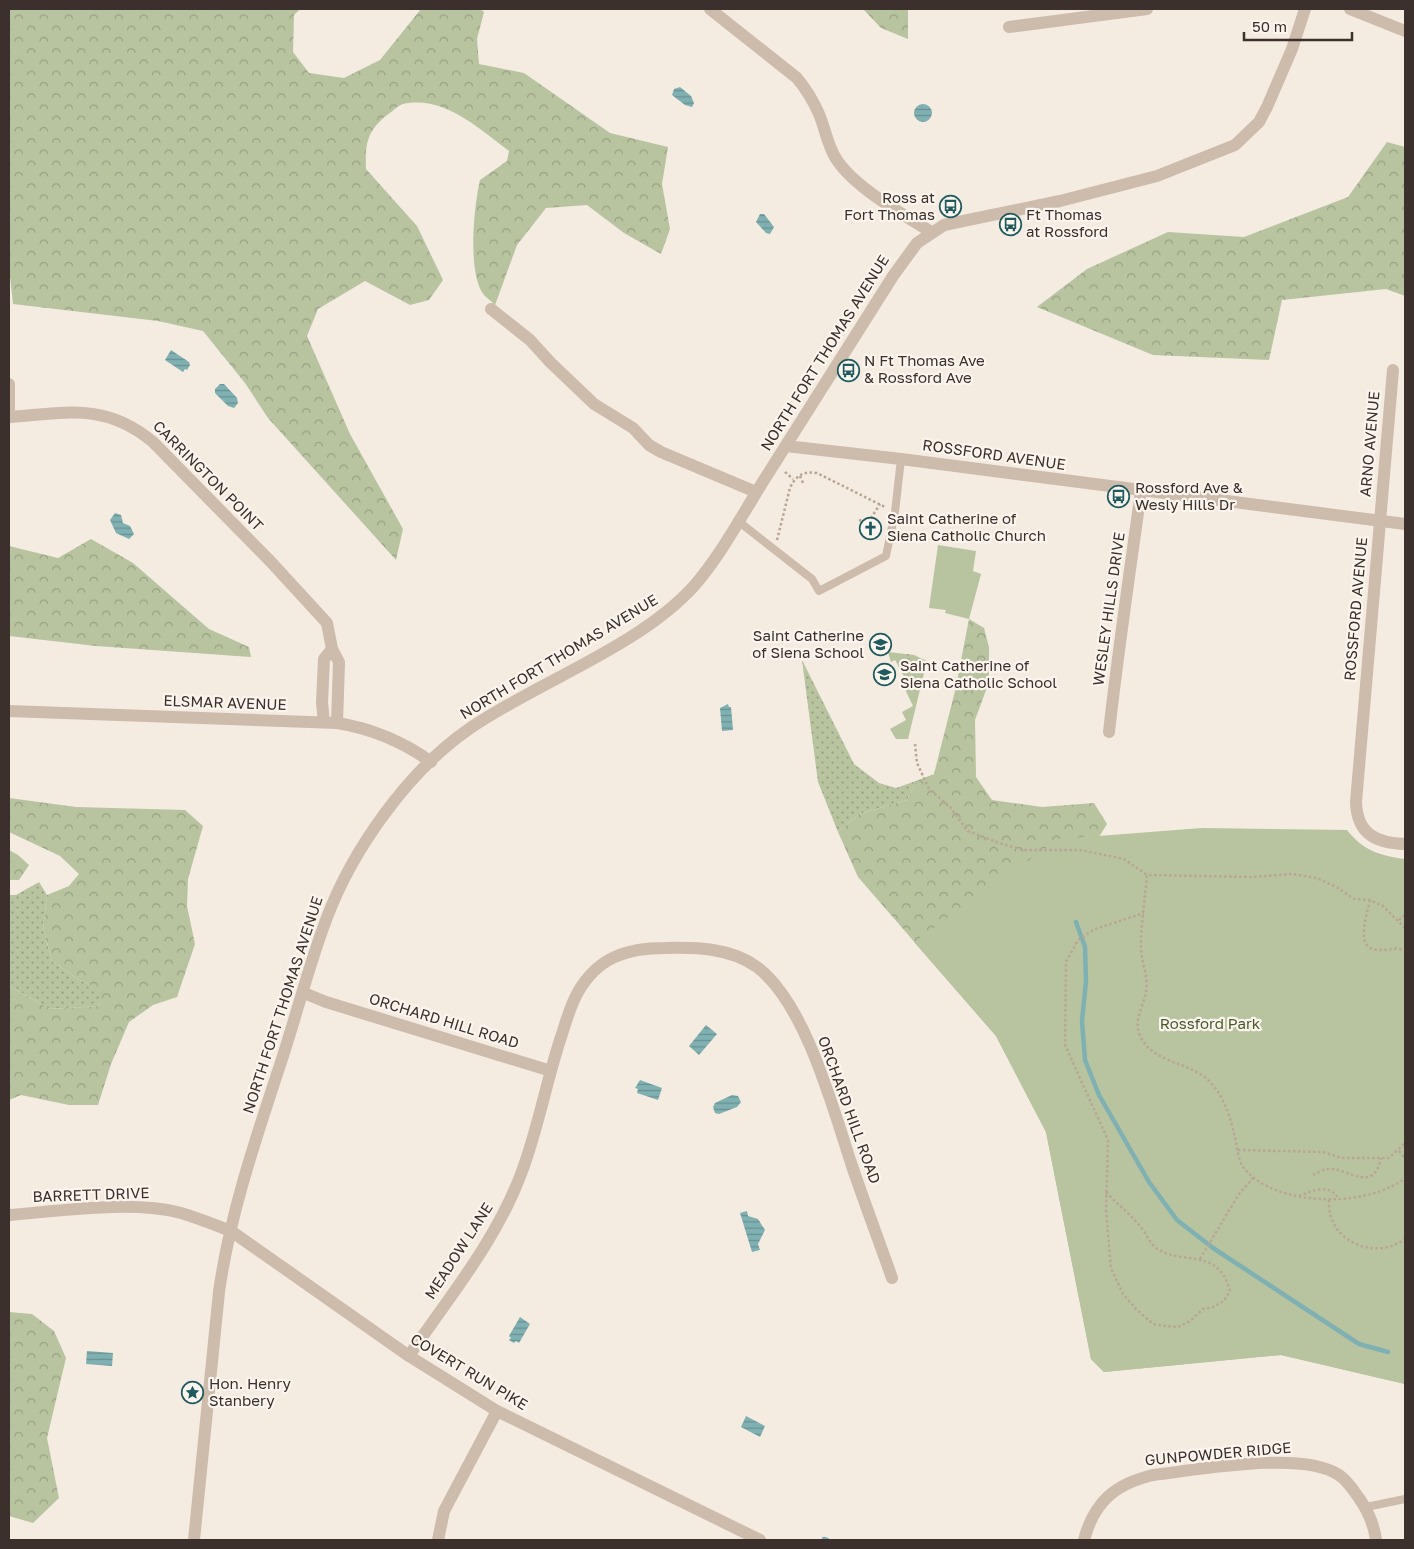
<svg xmlns="http://www.w3.org/2000/svg" width="1414" height="1549" viewBox="0 0 1414 1549" font-family="'Golos Text',sans-serif">
<defs>
<pattern id="grass-dots" width="8" height="8" patternUnits="userSpaceOnUse" patternTransform="scale(1.25)"><rect width="8" height="8" fill="#b8c4a0"/><path d="M2 2h.1M6 6h.1" fill="none" stroke="#97a083" stroke-width="1.8" stroke-linecap="round"/></pattern>
<pattern id="forest-crowns" width="20" height="18" patternUnits="userSpaceOnUse" patternTransform="scale(1.25)"><rect width="20" height="18" fill="#b8c4a0"/><path d="M2 6a3 3 0 1 1 6 0M12 15a3 3 0 1 1 6 0" fill="none" stroke="#97a083"/></pattern>
<pattern id="water-rules" width="6" height="5" patternUnits="userSpaceOnUse" patternTransform="scale(1.25)"><rect width="6" height="5" fill="#7fb0b2"/><path d="M0 2.5h6" fill="none" stroke="#699091"/></pattern>
</defs>
<rect width="100%" height="100%" fill="#f4ebe1"/>
<path fill="url(#grass-dots)" d="M802,660l52,104 25,19 17,5 20,-7 -9,19 -48,14 -21,18 -20,-50z
M39,882l8,13 -4,33 9,33 26,18 25,12 -4,15 -49,3 -41,-23v-91h7z"/>
<path fill="url(#forest-crowns)" d="M9,9h291l-6,6 -1,37 16,21 35,5 36,-18 41,-51h59l4,3 -7,27 2,25 45,9 86,60 58,14 -6,37 8,45 -9,25 -37,-21 -37,-28 -41,3 -29,37 -22,60c-3,-3 -8,-7 -11,-10 -17,-21 -10,-89 -4,-115l27,-19 2,-10c-31,-23 -65,-56 -106,-47 -5,1 -11,8 -16,11 -20,16 -22,29 -21,54l51,57 26,54 -14,20 -19,5 -45,-24 -47,28 -11,27 43,98 53,95 -7,31 -128,-142 -23,-35 -42,-52 -45,-10 -145,-17 -4,-37z
M863,9h45v30l-27,-11z
M1387,142l18,5v149l-19,-7 -104,11 -13,60 -116,-5 -116,-48 50,-38 81,-37 76,5 104,-40z
M91,539l42,24 76,66 40,18 2,10 -155,-11 -87,-10v-90l49,12z
M969,619l15,9 5,19v35l-14,38 1,57 16,23 50,7 52,-4 13,21 -24,39 322,521 -124,-29 -177,17 -13,-13 -45,-227 -50,-96 -138,-159 -20,-45 21,-18 48,-14 9,-19 18,-7 21,-83z
M9,798l67,9 109,3 18,16 -15,53 -1,27 8,38 -18,53 -24,8 -24,17 -18,42 -13,41h-29l-48,-10 -12,5v-114l41,23 49,-3 3,-15 -24,-12 -26,-18 -9,-33 4,-33 22,-9 10,-12 -19,-18 -51,-24z
M9,850l9,5 11,10 -10,15h-10z
M9,1312l23,2 22,17 12,27 -19,80 12,60 -26,25 -24,-7z"/>
<path fill="#b8c4a0" d="M938,545l38,6 -3,20 8,3 -12,45 -24,-6 1,-3 -17,-2z
M888,652l26,3 13,6 -19,78h-12l-6,-10 16,-9 -4,-8 11,-6 -13,-27 4,-3 -9,-16 -4,2z
M1202,828l145,2c15,20 34,26 58,29v525l-124,-29 -177,17 -13,-13 -45,-227 -50,-96 -82,-94 145,-103z"/>
<path fill="url(#water-rules)" d="M680,87l11,9 3,7 -2,4 -7,-2 -13,-10 2,-6z
M914 113a9 9 0 1 1 18 0a9 9 0 1 1-18 0Z
M760,214h4l10,13 -4,7 -4,-1 -10,-11z
M171,350l18,12 1,3 -3,5 -2,-1 -2,3 -18,-12z
M220,384h4l13,14 1,5 -4,5 -6,-2 -13,-13v-4z
M115,513l6,2 2,8 7,3 4,8 -5,5 -13,-6 -6,-13z
M728,704l1,3h2l2,23 -11,1 -2,-23z
M706,1025l11,9 -18,21 -10,-9z
M640,1080l22,8 -4,12 -21,-7 1,-4 -3,-1z
M732,1095l6,1 3,6 -4,5 -18,7 -4,-1 -2,-6 2,-4z
M747,1211l1,5 10,3 7,11 -7,14 2,6 -8,2 -12,-39z
M520,1317l10,7 -11,19 -3,-2 -2,2 -5,-3 2,-2 -2,-2z
M87,1351l26,2 -1,13 -26,-2z
M746,1416l19,10 -5,11 -19,-10z"/>
<g fill="none" stroke-linecap="round" stroke-linejoin="round">
<path stroke="#7fb0b2" stroke-width="4.5" d="M1076,922l9,25 1,34 -4,40 3,39 14,35 50,87 28,38 36,28 146,96 29,8
M824,1539l3,1"/>
<path stroke="#b9a596" stroke-width="2.5" stroke-dasharray="2.5 2.5" stroke-linecap="butt" d="M785,472l8,7
M800,476l3,7
M859,520l9,3 12,-19
M777,540l13,-52c6,-13 14,-17 27,-15l68,34
M908,663l25,3
M903,674l5,-8v-12
M915,744l2,19 12,26 21,18 18,24 31,12 25,7h56l44,9 23,16
M1370,900c-3,15 -16,49 8,50 11,1 18,-4 27,1
M1399,920l6,-5
M1405,928l-22,-22 -13,-6 -16,-1 -16,-11 -21,-10 -25,-4 -38,3 -107,-2c-2,24 -6,49 -6,72 0,16 8,29 5,45 -2,13 -12,27 -7,41 12,32 51,27 72,50 15,17 20,37 25,59 1,7 3,19 7,25 31,41 125,41 162,11
M1238,1150l85,2 19,6h47l16,-15
M1399,1151l6,7
M1313,1175c5,-3 13,-7 19,-6 18,1 42,24 49,-11
M1106,1192c11,12 23,21 33,33 7,7 9,16 16,22 25,20 63,-2 75,44l-6,10 -11,6 -10,2 -13,12 -12,6 -13,-1 -12,-2 -18,-16 -12,-14 -12,-26 -5,-58 2,-70 -43,-95 1,-83 12,-22 17,-11 49,-16
M1299,1196c15,-6 31,-13 40,3
M1329,1200c-3,40 45,62 76,39
M1200,1259l39,-65 15,-17"/>
<path stroke="#cdbbac" stroke-width="8" d="M738,521l74,58 7,12 67,-35 9,-44 6,-53
M1366,1507l39,-8"/>
<path stroke="#cdbbac" stroke-width="12" d="M710,9l87,69c9,11 16,22 22,36 6,14 8,29 16,43 17,29 66,56 96,75
M1350,9l55,22
M1009,27l138,-18
M491,309l39,31 20,22 44,42 39,24 16,17 12,7 95,40
M1393,370l-37,432c1,32 20,41 49,42
M9,384v33
M9,417c57,-4 96,-15 144,25l118,120 56,61 5,26 7,13 -2,61
M9,711l328,12c33,5 67,19 94,39
M324,722l-2,-19 2,-44 8,-10
M1109,732c9,-81 21,-161 32,-241
M304,993l22,9 225,69
M9,1215c52,-4 122,-15 172,-2 17,5 34,12 50,18
M409,1356c40,-59 87,-115 112,-182 17,-44 25,-92 40,-137 5,-15 9,-31 17,-45 20,-35 49,-44 88,-44 30,-1 65,0 91,19 49,37 76,142 95,199 13,38 27,75 40,112
M438,1540l6,-29 53,-100
M1084,1540c10,-38 31,-56 69,-65 45,-5 149,-25 186,0 9,6 14,15 20,23 9,13 15,26 17,42"/>
<path stroke="#cdbbac" stroke-width="12" d="M786,446l115,13 504,65
M231,1231l178,125 88,55 263,129
M194,1540l25,-248c11,-79 38,-157 63,-233 15,-46 27,-94 44,-139 26,-70 82,-149 143,-191 68,-47 170,-82 225,-143 27,-31 48,-71 70,-106 43,-68 86,-136 129,-204l24,-33 27,-18 116,-24 97,-25 78,-31 24,-23 8,-15 25,-58 13,-40"/>
</g>
<defs>
<symbol id="bus-ring" viewBox="-11 -11 22 22"><circle r="9.5" fill="#fbf5ee" stroke="#1f5a5e" stroke-width="1.5"/><path d="M-5-6H5V4H4V6H2V4H-2V6H-4V4H-5ZM-3.5-4V0h7V-4ZM-3.5 1.2v1.5H-2V1.2ZM2 1.2v1.5H3.5V1.2Z" fill="#1f5a5e"/></symbol>
<symbol id="church-ring" viewBox="-11 -11 22 22"><circle r="9.5" fill="#fbf5ee" stroke="#1f5a5e" stroke-width="1.5"/><path d="M-1.2-6h2.4v3.5h3.3v2.4h-3.3V6h-2.4V-.1h-3.3v-2.4h3.3Z" fill="#1f5a5e"/></symbol>
<symbol id="school-ring" viewBox="-11 -11 22 22"><circle r="9.5" fill="#fbf5ee" stroke="#1f5a5e" stroke-width="1.5"/><path d="M0-5L7-2L0 1L-7-2ZM-4 1L0 2.5L4 1V4Q0 6-4 4Z" fill="#1f5a5e"/></symbol>
<symbol id="sight-ring" viewBox="-11 -11 22 22"><circle r="9.5" fill="#fbf5ee" stroke="#1f5a5e" stroke-width="1.5"/><path d="M0-6L1.8-2.2L6-1.7L2.9 1.2L3.7 5.4L0 3.3L-3.7 5.4L-2.9 1.2L-6-1.7L-1.8-2.2Z" fill="#1f5a5e"/></symbol>
</defs>
<g fill-rule="evenodd">
<use href="#bus-ring" x="938" y="194" width="25" height="25"/>
<use href="#bus-ring" x="998" y="212" width="25" height="25"/>
<use href="#bus-ring" x="836" y="358" width="25" height="25"/>
<use href="#bus-ring" x="1106" y="484" width="25" height="25"/>
<use href="#church-ring" x="858" y="516" width="25" height="25"/>
<use href="#school-ring" x="868" y="632" width="25" height="25"/>
<use href="#school-ring" x="872" y="662" width="25" height="25"/>
<use href="#sight-ring" x="180" y="1380" width="25" height="25"/>
</g>
<g text-anchor="middle" stroke-width="4.5" stroke-linejoin="round" paint-order="stroke">
<g font-size="15" fill="#3b302b" stroke="#fbf5ee" text-anchor="start">
<text x="935" y="203" text-anchor="end">Ross at<tspan x="935" dy="17">Fort Thomas</tspan></text>
<text x="1026" y="220">Ft Thomas<tspan x="1026" dy="17">at Rossford</tspan></text>
<text x="864" y="366">N Ft Thomas Ave<tspan x="864" dy="17">&amp; Rossford Ave</tspan></text>
<text x="1135" y="493">Rossford Ave &amp;<tspan x="1135" dy="17">Wesly Hills Dr</tspan></text>
<text x="887" y="524">Saint Catherine of<tspan x="887" dy="17">Siena Catholic Church</tspan></text>
<text x="864" y="641" text-anchor="end">Saint Catherine<tspan x="864" dy="17">of Siena School</tspan></text>
<text x="900" y="671">Saint Catherine of<tspan x="900" dy="17">Siena Catholic School</tspan></text>
<text x="209" y="1389">Hon. Henry<tspan x="209" dy="17">Stanbery</tspan></text>
</g>
<g font-size="15" fill="#3b302b" stroke="#fbf5ee">
<text transform="translate(825 353) rotate(-58)" y="5">NORTH FORT THOMAS AVENUE</text>
<text transform="translate(1370 444) rotate(-85)" y="5">ARNO AVENUE</text>
<text transform="translate(994 455) rotate(8)" y="5">ROSSFORD AVENUE</text>
<text transform="translate(208 476) rotate(45)" y="5">CARRINGTON POINT</text>
<text transform="translate(1109 609) rotate(-82)" y="5">WESLEY HILLS DRIVE</text>
<text transform="translate(1356 609) rotate(-85)" y="5">ROSSFORD AVENUE</text>
<text transform="translate(559 657) rotate(-31)" y="5">NORTH FORT THOMAS AVENUE</text>
<text transform="translate(225 703) rotate(2)" y="5">ELSMAR AVENUE</text>
<text transform="translate(283 1005) rotate(-72)" y="5">NORTH FORT THOMAS AVENUE</text>
<text transform="translate(444 1021) rotate(17)" y="5">ORCHARD HILL ROAD</text>
<text transform="translate(849 1110) rotate(70)" y="5">ORCHARD HILL ROAD</text>
<text transform="translate(91 1195) rotate(-2)" y="5">BARRETT DRIVE</text>
<text transform="translate(459 1251) rotate(-57)" y="5">MEADOW LANE</text>
<text transform="translate(469 1372) rotate(31)" y="5">COVERT RUN PIKE</text>
<text transform="translate(1218 1454) rotate(-5)" y="5">GUNPOWDER RIDGE</text>
</g>
<g font-size="15" fill="#4a5a2e" stroke="#fbf5ee">
<text x="1210" y="1029">Rossford Park</text>
</g>
</g>
<rect width="1414" height="1549" fill="none" stroke="#3b302b" stroke-width="20"/>
<path d="M1244 32v8h108v-8" fill="none" stroke="#3b302b" stroke-width="2.5"/>
<text x="1252" y="32" font-size="15" fill="#3b302b" stroke="#fbf5ee" stroke-width="4" paint-order="stroke">50 m</text>
</svg>
